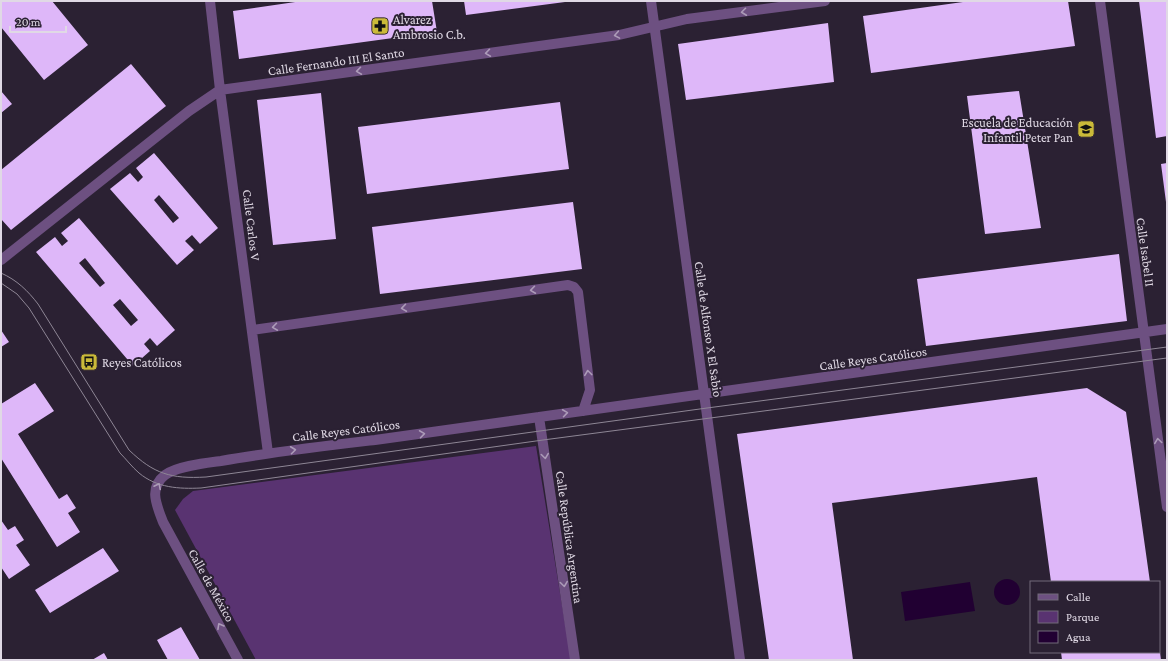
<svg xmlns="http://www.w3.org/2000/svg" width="1168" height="661" viewBox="0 0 1168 661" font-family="'Crimson Pro',serif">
<rect width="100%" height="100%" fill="#2b2133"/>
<path fill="#593371" d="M536,446l35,214h-315l-81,-150 8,-11 10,-8z"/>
<path fill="#210032" d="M994 592a13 13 0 1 1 26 0a13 13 0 1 1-26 0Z
M970,582l5,29 -70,10 -4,-29z"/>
<path fill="#deb7f9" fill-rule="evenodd" d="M1,1h51l36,44 -44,35 -43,-53z
M302,1h130l5,31 -198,27 -6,-48z
M464,1h101v1l-99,13z
M970,1h98l7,45 -204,27 -8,-57z
M1139,1h28v135l-11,2z
M828,23l6,59 -148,18 -8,-56z
M131,64l35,42 -155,124 -10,-11v-49z
M1,91l11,13 -11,9z
M1019,91l22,137 -56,6 -18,-138z
M321,93l15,146 -63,6 -16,-145z
M560,102l9,67 -202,25 -9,-67z
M154,153l64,75 -18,16 -8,-9 -7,6 9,9 -17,15 -67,-76 20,-16 8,9 5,-5 -7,-9zM159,195l20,23 -6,5 -19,-23z
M1167,163v39h-1l-5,-38z
M573,202l9,67 -202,25 -8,-67z
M79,218l96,112 -18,16 -7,-8 -6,6 6,7 -17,15 -97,-114 19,-15 7,9 6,-5 -7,-8zM85,258l20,25 -5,4 -21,-24zM120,299l18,21 -7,6 -18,-21z
M1119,254l8,67 -201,25 -9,-67z
M1,330l8,12 -8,5z
M35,383l19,28 -36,23 41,65 8,-5 9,14 -8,5 12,19 -23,15 -56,-89v-54z
M1087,388l39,24 24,170h-99l-14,-105 -205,26 21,157h-84l-32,-226z
M1,520l7,10 7,-4 9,14 -8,5 14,20 -21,14 -8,-12z
M103,548l16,23 -69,42 -15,-23z
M181,627l19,33h-32l-11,-20z
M1061,652h99l1,8h-99z
M104,653l4,7h-16z"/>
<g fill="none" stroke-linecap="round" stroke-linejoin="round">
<path stroke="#6d5081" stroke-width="10" d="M210,1l10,89 48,363
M651,1l89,659
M1100,1l67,506
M1,260l188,-149 31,-21 399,-55 68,-16 138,-18
M252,330l316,-45 6,2 4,5 12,98 -7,21
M539,417l36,243
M238,660l-75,-138c-6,-16 -15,-34 2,-47 12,-9 41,-12 56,-14 51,-9 103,-15 154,-21l792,-111"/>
<path stroke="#8e8695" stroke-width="1" d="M1,273c16,7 27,18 37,31l91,146c25,24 42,29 77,27l501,-69 460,-61
M1,283l16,11 12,14 91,145c6,6 12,14 19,20 18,15 40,16 62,15l342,-48 624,-82"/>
</g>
<defs><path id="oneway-chevron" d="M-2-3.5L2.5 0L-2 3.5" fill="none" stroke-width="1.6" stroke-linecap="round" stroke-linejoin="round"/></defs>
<g stroke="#ac9bb8">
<use href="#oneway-chevron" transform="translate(744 12) rotate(173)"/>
<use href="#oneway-chevron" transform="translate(617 35) rotate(170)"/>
<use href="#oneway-chevron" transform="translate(488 53) rotate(172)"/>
<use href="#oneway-chevron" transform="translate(359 71) rotate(172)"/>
<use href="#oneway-chevron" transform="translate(533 290) rotate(172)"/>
<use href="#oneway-chevron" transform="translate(404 308) rotate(172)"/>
<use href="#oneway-chevron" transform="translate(275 327) rotate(172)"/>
<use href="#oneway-chevron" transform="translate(588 373) rotate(-97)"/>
<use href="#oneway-chevron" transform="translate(565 413) rotate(-8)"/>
<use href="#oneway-chevron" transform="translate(422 434) rotate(-8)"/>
<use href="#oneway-chevron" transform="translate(1158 441) rotate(-98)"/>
<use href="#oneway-chevron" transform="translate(293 450) rotate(-7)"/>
<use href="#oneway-chevron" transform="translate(545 456) rotate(82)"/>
<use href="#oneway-chevron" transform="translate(158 486) rotate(-63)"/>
<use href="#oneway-chevron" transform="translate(564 584) rotate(82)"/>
<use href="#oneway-chevron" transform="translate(220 626) rotate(-119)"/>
</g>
<defs>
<symbol id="pharmacy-square" viewBox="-11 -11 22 22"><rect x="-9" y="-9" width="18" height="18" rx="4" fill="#cbba39" stroke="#2b2133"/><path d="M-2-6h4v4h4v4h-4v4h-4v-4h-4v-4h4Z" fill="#111"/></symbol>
<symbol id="school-square" viewBox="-11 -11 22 22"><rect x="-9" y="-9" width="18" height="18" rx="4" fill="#cbba39" stroke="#2b2133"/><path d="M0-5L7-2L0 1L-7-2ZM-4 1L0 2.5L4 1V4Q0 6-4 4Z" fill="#111"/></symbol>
<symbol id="bus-square" viewBox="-11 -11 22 22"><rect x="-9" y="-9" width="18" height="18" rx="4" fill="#cbba39" stroke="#2b2133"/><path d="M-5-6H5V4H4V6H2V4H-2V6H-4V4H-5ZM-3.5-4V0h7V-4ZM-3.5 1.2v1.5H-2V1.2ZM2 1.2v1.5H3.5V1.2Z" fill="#111"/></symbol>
</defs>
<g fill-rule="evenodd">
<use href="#pharmacy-square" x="370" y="16" width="20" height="20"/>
<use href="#school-square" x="1076" y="119" width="20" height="20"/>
<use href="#bus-square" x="79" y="352" width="20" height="20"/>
</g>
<g text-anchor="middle" stroke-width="4" stroke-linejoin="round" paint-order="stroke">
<g font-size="13" fill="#e0d9e5" stroke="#2b2133" text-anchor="start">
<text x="393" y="24">Alvarez<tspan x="393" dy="15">Ambrosio C.b.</tspan></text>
<text x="1073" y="127" text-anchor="end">Escuela de Educación<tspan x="1073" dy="15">Infantil Peter Pan</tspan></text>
<text x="102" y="367">Reyes Católicos</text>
</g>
<g font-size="13" fill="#e0d9e5" stroke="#2b2133">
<text transform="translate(336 61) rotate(-8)" y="5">Calle Fernando III El Santo</text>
<text transform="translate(252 225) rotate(83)" y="5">Calle Carlos V</text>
<text transform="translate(1146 252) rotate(82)" y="5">Calle Isabel II</text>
<text transform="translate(709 329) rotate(82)" y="5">Calle de Alfonso X El Sabio</text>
<text transform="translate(873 358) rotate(-8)" y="5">Calle Reyes Católicos</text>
<text transform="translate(346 430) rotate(-7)" y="5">Calle Reyes Católicos</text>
<text transform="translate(570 537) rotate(82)" y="5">Calle República Argentina</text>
<text transform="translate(212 585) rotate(61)" y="5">Calle de México</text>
</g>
</g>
<rect width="1168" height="661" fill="none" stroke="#e0d9e5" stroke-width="4"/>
<rect x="1030" y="581" width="130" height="72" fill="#2b2133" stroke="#736b7a"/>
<rect x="1038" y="594" width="20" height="6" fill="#6d5081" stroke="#736b7a"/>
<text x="1066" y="601" font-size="12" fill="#e0d9e5">Calle</text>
<rect x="1038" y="611" width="20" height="12" fill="#593371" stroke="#736b7a"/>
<text x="1066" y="621" font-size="12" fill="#e0d9e5">Parque</text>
<rect x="1038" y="631" width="20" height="12" fill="#210032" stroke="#736b7a"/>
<text x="1066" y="641" font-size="12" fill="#e0d9e5">Agua</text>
<path d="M10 26v6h56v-6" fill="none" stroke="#e0d9e5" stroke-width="2"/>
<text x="16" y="26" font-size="12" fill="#e0d9e5" stroke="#2b2133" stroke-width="3" paint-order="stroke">20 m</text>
</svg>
